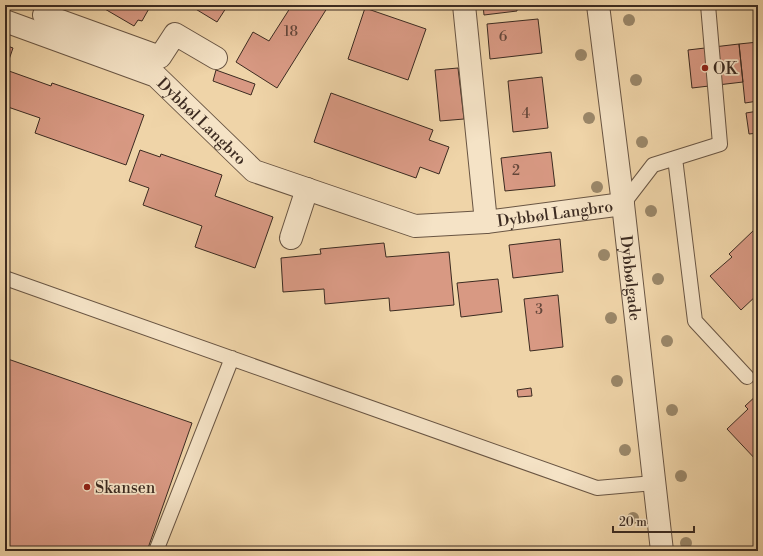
<svg xmlns="http://www.w3.org/2000/svg" width="763" height="556" viewBox="0 0 763 556" font-family="'Libre Bodoni',serif">
<rect width="100%" height="100%" fill="#efd4a8"/>
<filter id="stains"><feTurbulence type="fractalNoise" baseFrequency=".005" numOctaves="4"/><feColorMatrix values="0 0 0 0 .2 0 0 0 0 .09 0 0 0 0 .02 0 0 0 .5 -.17"/></filter>
<radialGradient id="worn" r=".72"><stop offset=".6" stop-color="#630" stop-opacity="0"/><stop offset="1" stop-color="#630" stop-opacity=".3"/></radialGradient>
<path fill="#d89983" stroke="#3c2b21" d="M98,5h53l-9,16 -4,-1 -4,6z
M189,5h39l-11,17z
M292,5h37l-52,83 -41,-26 17,-30 16,9z
M483,5h34v6l-33,4z
M754,5h4v33z
M365,8l61,21 -18,51 -60,-21z
M538,19l4,34 -52,6 -3,-35z
M758,42v59l-13,2 -6,-59z
M739,44l4,38 -51,6 -4,-38z
M5,45l8,3 -8,23z
M458,68l6,51 -24,2 -5,-51z
M216,70l39,14 -4,11 -38,-14z
M9,71l42,15 1,-3 92,32 -18,50 -91,-32 5,-15 -35,-12v-24z
M542,77l6,51 -35,4 -5,-51z
M331,93l102,37 -4,10 20,7 -10,27 -19,-7 -4,11 -102,-36z
M758,111v22l-9,1 -3,-21z
M140,150l20,7 1,-3 61,21 -7,21 58,21 -18,51 -60,-21 7,-21 -59,-21 6,-17 -20,-7z
M551,152l4,34 -50,5 -4,-33z
M755,229l3,3v62l-17,16 -31,-34 22,-19 -3,-3z
M560,239l3,33 -50,6 -4,-33z
M384,243l2,14 63,-5 5,53 -64,6 -1,-13 -64,6 -1,-15 -41,3 -2,-34 40,-4 -1,-5z
M498,279l4,33 -41,5 -4,-34z
M558,295l5,52 -33,4 -6,-52z
M5,358l187,65 -45,128h-142z
M531,388l1,8 -14,1 -1,-7z
M758,394v68l-31,-33 21,-20 -3,-3z"/>
<g fill="none" stroke-linecap="round" stroke-linejoin="round">
<defs>
<path id="service" d="M675,158l20,163 52,56
M623,204l30,-39 67,-21 -12,-139
M5,278l592,210 57,-5
M156,551l76,-193"/>
<g id="minor">
<path d="M48,5l-4,10 116,42 15,-23 41,24"/>
<path d="M464,5l22,217"/>
<path id="s1" d="M5,21l151,55 98,95 161,55 71,-4 137,-18"/>
<path d="M291,238l16,-49"/>
</g>
<g id="tertiary">
<path id="s2" d="M598,5l25,199 39,347"/>
</g>
</defs>
<use href="#service" stroke="#695543" stroke-width="16"/>
<use href="#minor" stroke="#695543" stroke-width="24"/>
<use href="#tertiary" stroke="#695543" stroke-width="24"/>
<use href="#service" stroke="#f5e3c6" stroke-width="14"/>
<use href="#minor" stroke="#f5e3c6" stroke-width="22"/>
<use href="#tertiary" stroke="#f5e3c6" stroke-width="22"/>
</g>
<g fill="#9a8769">
<circle cx="629" cy="20" r="6"/>
<circle cx="581" cy="55" r="6"/>
<circle cx="636" cy="80" r="6"/>
<circle cx="589" cy="118" r="6"/>
<circle cx="642" cy="142" r="6"/>
<circle cx="597" cy="187" r="6"/>
<circle cx="651" cy="211" r="6"/>
<circle cx="604" cy="255" r="6"/>
<circle cx="658" cy="279" r="6"/>
<circle cx="611" cy="318" r="6"/>
<circle cx="667" cy="341" r="6"/>
<circle cx="617" cy="381" r="6"/>
<circle cx="672" cy="410" r="6"/>
<circle cx="625" cy="450" r="6"/>
<circle cx="681" cy="476" r="6"/>
<circle cx="633" cy="518" r="6"/>
<circle cx="686" cy="543" r="6"/>
</g>
<g fill="#8f2418" stroke="#f5e3c6" stroke-width="1.5">
<circle cx="705" cy="68" r="4"/>
<circle cx="87" cy="487" r="4"/>
</g>
<g text-anchor="middle" stroke-width="3.5" stroke-linejoin="round" paint-order="stroke">
<g font-size="14" fill="#63463a">
<text x="291" y="36">18</text>
<text x="503" y="41">6</text>
<text x="526" y="118">4</text>
<text x="516" y="175">2</text>
<text x="539" y="314">3</text>
</g>
<g font-size="16" fill="#3c2b21" stroke="#f5e3c6" text-anchor="start">
<text x="713" y="74">OK</text>
<text x="95" y="493">Skansen</text>
</g>
<g font-size="16" fill="#3c2b21" stroke="#f5e3c6">
<text dy="6" stroke="none"><textPath href="#s1" startOffset="225">Dybbøl Langbro</textPath></text>
<text dy="6" stroke="none"><textPath href="#s1" startOffset="608">Dybbøl Langbro</textPath></text>
<text dy="6" stroke="none"><textPath href="#s2" startOffset="275">Dybbølgade</textPath></text>
</g>
</g>
<rect width="763" height="556" fill="none" stroke="#efd4a8" stroke-width="20"/>
<rect x="6" y="6" width="751" height="544" fill="none" stroke="#3c2b21" stroke-width="2"/>
<rect x="10" y="10" width="743" height="536" fill="none" stroke="#3c2b21"/>
<path d="M613 526v6h81v-6" fill="none" stroke="#3c2b21" stroke-width="2"/>
<text x="619" y="526" font-size="12" fill="#3c2b21" stroke="#f5e3c6" stroke-width="3" paint-order="stroke">20 m</text>
<rect width="100%" height="100%" filter="url(#stains)"/>
<rect width="100%" height="100%" fill="url(#worn)"/>
</svg>
